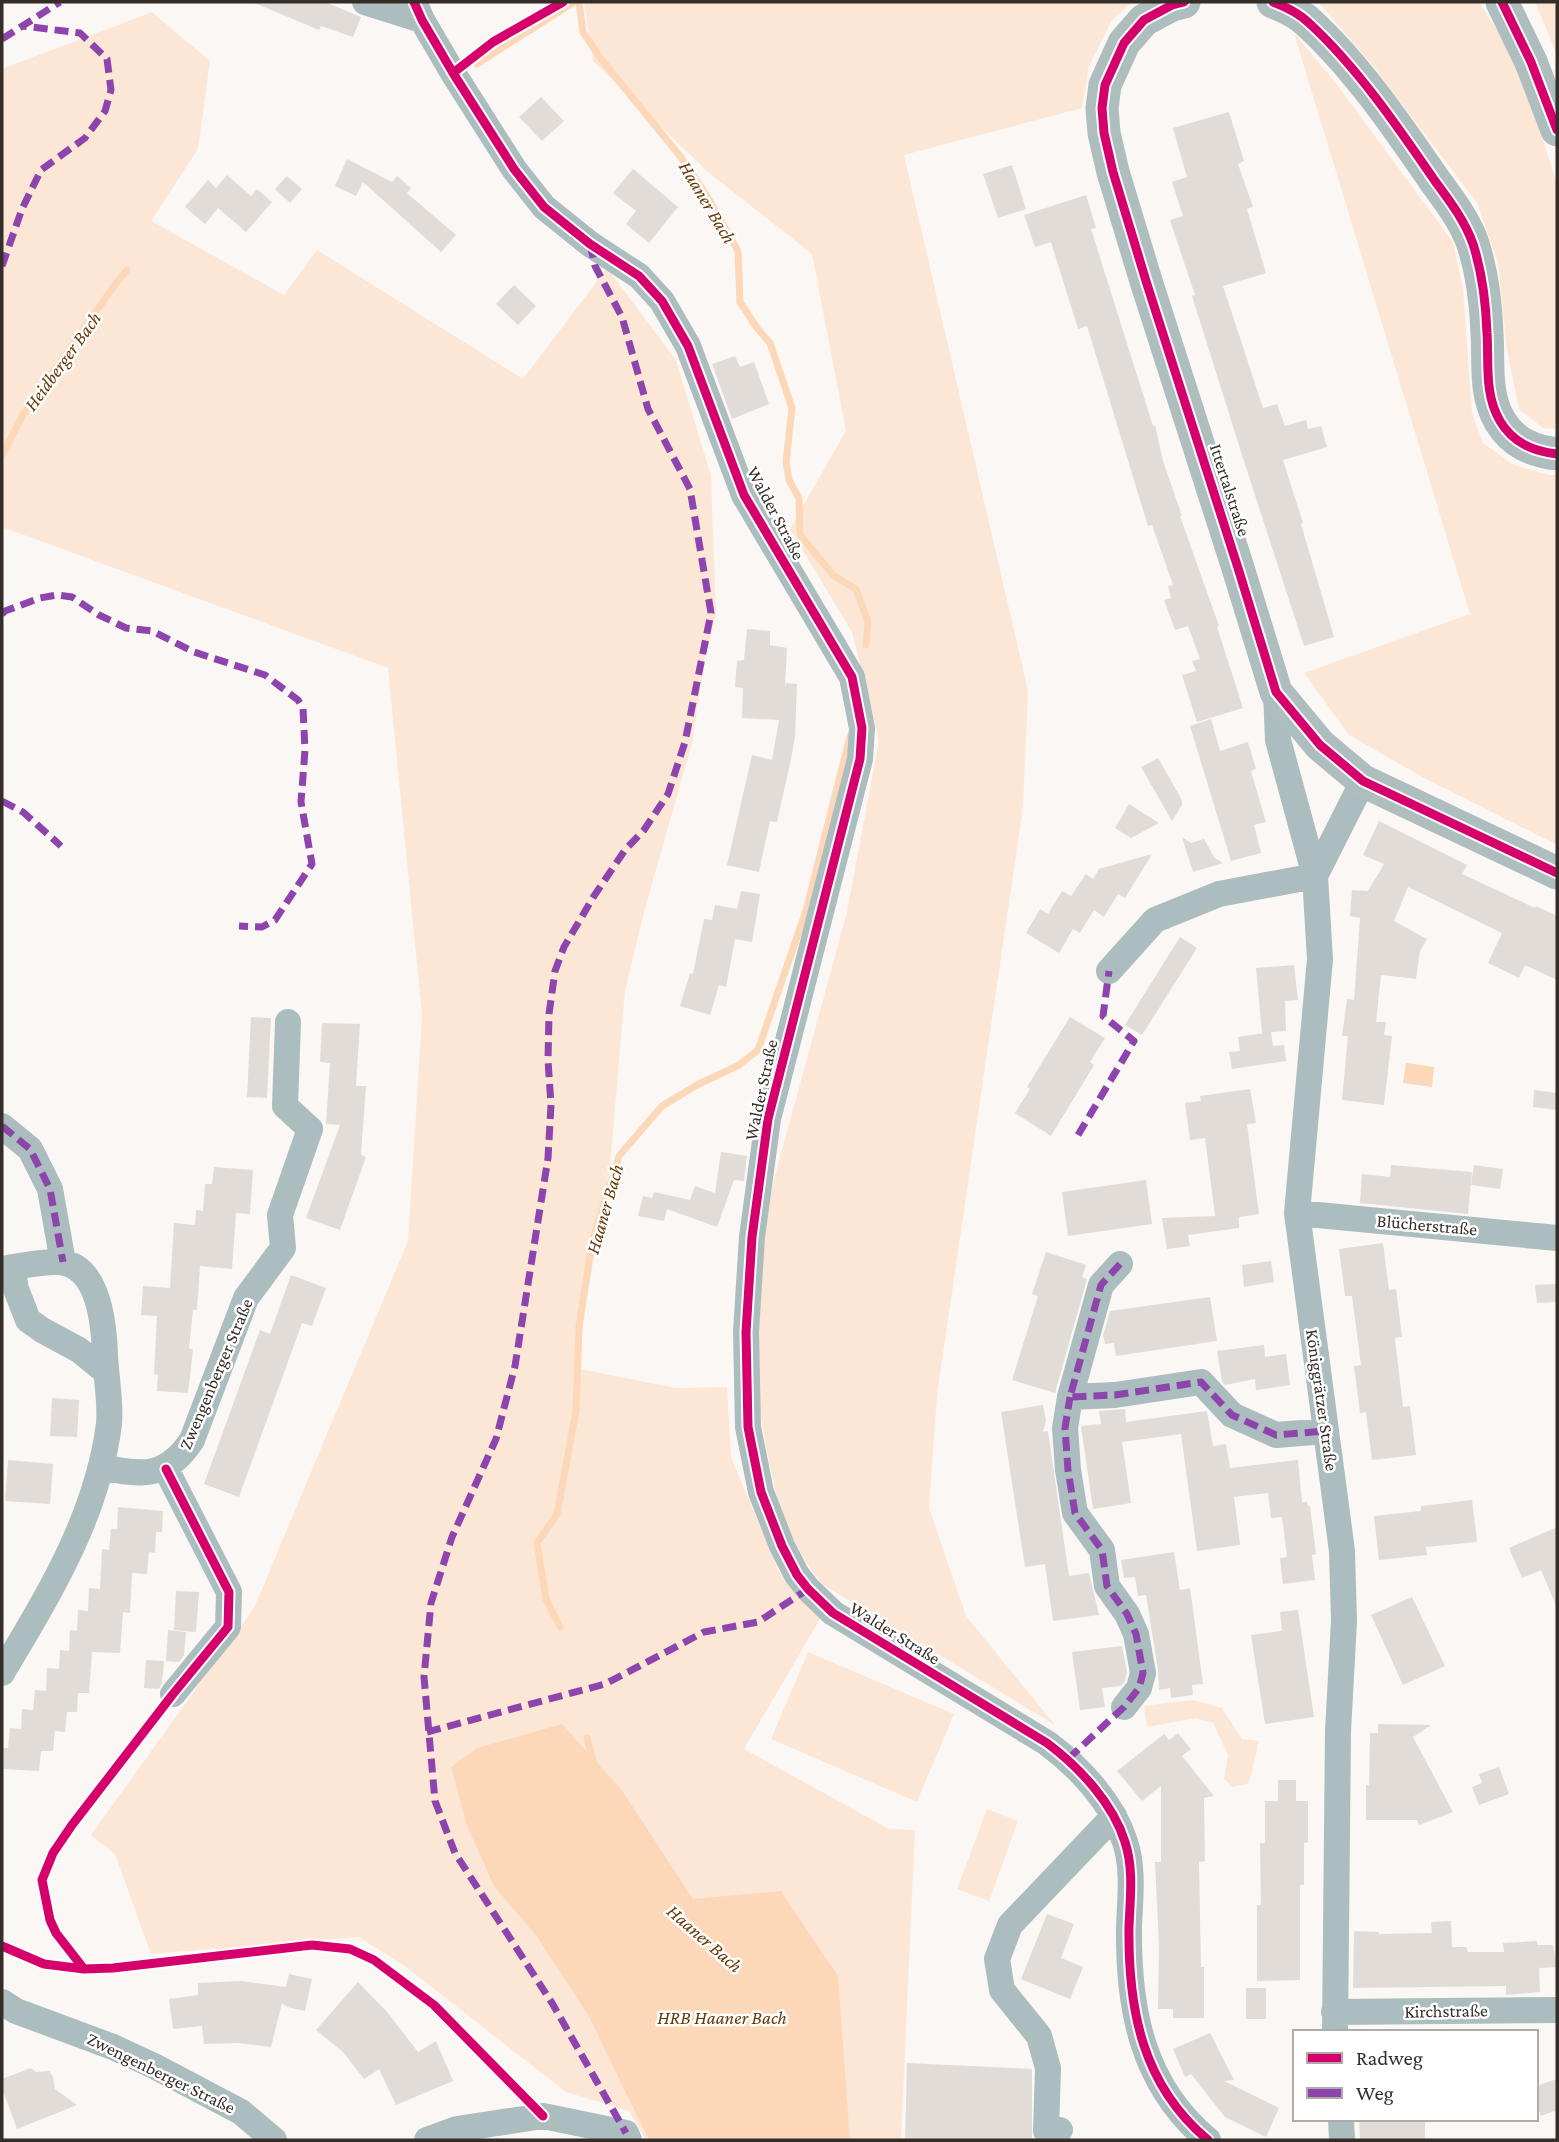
<svg xmlns="http://www.w3.org/2000/svg" width="1559" height="2142" viewBox="0 0 1559 2142" font-family="'Crimson Pro',serif">
<rect width="100%" height="100%" fill="#fbf7f4"/>
<path fill="#fce7d7" d="M584,2h549l-21,18 -23,46 -7,42 -178,47 124,536 -5,116 -86,588 -8,113 37,108 89,109 -233,-141 -16,-22 -25,-46 -14,-64 -9,-56v-125l6,-55 83,-304 32,-172 -27,-108 -62,-103 56,-98 -34,-177 -104,-82 -115,-111z
M1318,2h161l39,61 39,121v245l-14,-1 -24,-19 -12,-59 -9,-88 -21,-59 -103,-136z
M1535,2h22v53z
M152,12l58,49 -12,88 -47,72 133,74 33,-45 206,129 84,-111 69,92 35,116 5,139 -11,42 -13,86 -48,169 -19,79 -15,175 -27,154 -3,49 96,19 51,-1 4,70 49,117 41,43 -77,132 145,80 26,1 -14,310h-255l-17,-29 -63,-19 -160,-125 -47,-30 -208,17 -36,-100 -24,-19 163,-227 154,-367 14,-225 -34,-348 -386,-141v-458z
M1294,33l41,49 118,160 10,46 9,125 11,30 31,22 35,10h8v370l-131,-66 -77,-44 -45,-62 166,-59z
M808,1652l146,62 -37,88 -146,-63z
M1193,1700l29,8 20,31 17,2 -10,42 -16,4 -9,-8 4,-24 -15,-32 -17,-5 -49,9 -3,-21z
M987,1809l31,12 -29,80 -32,-12z"/>
<path fill="#fcd8b9" d="M1406,1063l28,4 -2,20 -29,-4z
M562,1724l59,65 72,110 88,-8 57,85 12,164h-201l-61,-125 -50,-77 -44,-52 -27,-60 -16,-59 26,-19z"/>
<g fill="none" stroke-linecap="round" stroke-linejoin="round">
<path stroke="#fcd8b9" stroke-width="7" d="M579,2l4,30 18,27 79,97 27,40 31,55 2,51 17,26 13,15 22,65 -6,54 3,18 10,18 1,37 34,41 22,13 12,33 -2,23
M477,64l97,-62
M2,455l22,-42 90,-127 13,-16
M560,1627l-14,-28 -9,-56 20,-29 19,-103 3,-84 13,-85 27,-86 43,-50 35,-21 42,-20 19,-15 48,-139 44,-175
M587,1738l7,26"/>
</g>
<path fill="#e2dcd8" d="M252,2h73l36,15 -8,20 -32,-11 -2,4z
M541,97l23,24 -22,20 -23,-24z
M1229,112l15,49 -6,3 15,43 -6,2 19,64 -43,13 40,122 14,-4 8,22 21,-6 2,9 13,-3 6,21 -44,13 20,63 -2,1 33,113 -30,9 -63,-194 -49,-156 3,-1 -25,-75 13,-4 -11,-34 15,-5 -14,-49z
M347,159l45,23 5,-6 14,12 -4,5 49,42 -15,17 -78,-70 -7,14 -21,-10z
M1012,165l14,44 -28,9 -15,-44z
M633,169l45,38 -29,36 -23,-19 10,-13 -23,-18z
M227,175l24,21 6,-7 15,13 -26,30 -28,-24 -13,16 -20,-17 23,-27 8,8z
M287,176l15,13 -12,14 -15,-14z
M1086,195l10,33 -5,1 62,197 2,-1 8,36 19,55h-2l39,110 -2,1 26,81 -46,14 -15,-47 14,-4 -4,-10 8,-2 -12,-33 -13,4 -11,-30 7,-2 -3,-12 5,-1 -21,-60 -4,1 -61,-200 -9,3 -27,-87 -16,5 -11,-32z
M514,285l22,21 -18,19 -22,-21z
M735,356l5,11 14,-5 15,42 -37,15 -20,-55z
M747,629l23,2v14l17,3 -2,40 1,-5 11,1 -2,53 -4,22 -14,63 -7,-1 -11,51 -32,-7 25,-110 20,5 7,-40 -37,-2 1,-30 -8,-1 2,-26 7,-1z
M1211,719l9,32 28,-9 8,27 -5,2 15,51 -12,3 7,28 -30,8 -41,-135z
M1158,758l24,42v5l-10,16 -31,-54z
M1129,804l30,19 -28,15 -16,-10z
M1379,821l88,44 -5,9 73,34 1,-2 21,10v64l-32,-15 -6,13 -31,-15 14,-30 -94,-46 -14,34 33,18 -7,12 -4,28 -35,-4 -5,47h10l-2,13 8,1 -8,69 -42,-5 6,-64h-6l5,-37 7,1 6,-82 -10,-2 2,-26 16,1 16,-27 -21,-9z
M1182,837l9,6 13,-4 10,18 9,6 -30,9z
M1152,854l-27,44 -7,-4 -14,23 -10,-7 -14,23 -7,-4 -14,24 -33,-20 14,-24 8,5 14,-23 9,5 15,-22 7,5 6,-10z
M741,891l19,3 -8,48 -17,-3 -9,48 -7,-2 -9,30 -30,-9 10,-33 3,1 11,-55 8,1 3,-15 22,4z
M1180,937l17,11 -55,87 -17,-10z
M1294,965l4,35 -13,1 1,30 -24,2 -6,-65z
M251,1017l20,1 -4,80 -20,-1z
M1070,1017l35,21 -15,24 4,3 -43,71 -36,-23 15,-24 -3,-2z
M322,1023l38,1 -4,62h10l-5,69 5,2 -26,73 -34,-12 34,-93 -14,-1 4,-61 -10,-1z
M1271,1032l2,14 11,-1 2,16 -54,8 -3,-17 11,-1 -2,-14z
M1250,1089l6,34 -9,1 12,90 -20,3v11l-51,7 2,11 -23,3 -5,-31 53,-2 -10,-78 -15,2 -5,-37 16,-2 -1,-5z
M1534,1090l23,3v17l-24,-3z
M721,1152l26,4 -3,25 -10,-1 -17,47 -50,-18 -3,12 -26,-5 5,-20 9,2 2,-6 36,8 5,-14 20,7z
M1391,1165l81,7 -4,42 -108,-11 2,-29 28,3z
M1474,1165l29,4 -3,20 -29,-4z
M214,1167l39,3 -3,44 -14,-1 -4,56 -32,-3 -3,44h-4l-4,39h4l-5,44 -31,-2 1,-16 -4,-1 3,-58 -16,-1 2,-29 27,2 4,-65 21,2 1,-15 7,1 2,-27h7z
M1146,1180l6,44 -84,12 -6,-44z
M1383,1243l6,47 7,-1 6,48 -7,1 8,69 7,-1 6,49 -44,5 -6,-48 -6,1 -6,-47 7,-1 -9,-69h-7l-6,-47z
M1046,1252l40,13 -4,12 5,2 -32,114 -43,-13 26,-84 -6,-2z
M1271,1261l3,21 -30,5 -2,-22z
M291,1275l35,13 -14,38 -10,-3 -63,174 -35,-13 56,-154 10,4z
M1557,1284v18l-20,1 -2,-18z
M1210,1297l7,44 -101,15 -2,-13 -9,1 -2,-9 7,-24z
M1264,1345l1,12 21,-3 4,31 -34,5 -1,-11 -30,6 -3,-3 -5,-31z
M52,1398l27,2 -2,37 -27,-1z
M1043,1405l3,16 -3,11 5,-1 21,145 20,-3 10,42 -46,6 -8,-57 -20,3 -24,-155z
M1125,1409l1,13 81,-11 6,35 13,-2 4,24 68,-8 4,42h5l1,4h2l6,48 -4,1 3,25 -32,4 -3,-26 7,-1 -5,-40 -11,1 -3,-25 -34,4 6,48 -43,6 -16,-117 -59,8 9,61 -38,6 -12,-83 20,-2 -2,-13z
M8,1460l45,4 -3,40 -45,-3z
M1472,1500l5,42 -51,5 1,8 -48,5 -5,-44 47,-5v-5z
M118,1507l45,4 -1,21h-6l-1,21 -6,-1 -2,22 -15,-1 -2,40 -7,-1 -3,41 -28,-1 -3,41h-11l-1,19h-10l-2,20 -10,-1 -2,20h-12l-2,20 -37,-2v-21h6l2,-20 11,1 1,-20 11,1 2,-20 11,1 1,-23 12,1 1,-19 9,1 1,-21 7,1 1,-21 10,1 1,-23 11,1 2,-40 7,1 2,-21h6z
M1557,1527v81l-16,-38 -19,8 -13,-30z
M1174,1552l6,38 10,-2 13,96 -11,1 1,10 -22,3 -1,-10 -11,2 -1,-20 -12,-75 -8,1 -3,-19 -11,1 -3,-18z
M176,1591l23,1 -3,40 -22,-2z
M1412,1597l33,69 -42,19 -32,-70z
M1298,1610l16,107 -49,7 -14,-89 31,-4 -2,-19z
M168,1630l18,2 -2,23 -5,7 -13,-1z
M1122,1646l5,26 -2,9 -4,5 -19,2 3,19 -25,3 -8,-58z
M146,1660l18,1 -2,22 -3,6 -15,-1z
M1378,1724l53,1 -18,12 40,75 -34,13 -2,-5h-51v-35h3l1,-52h8z
M1178,1733l13,16 -9,7 32,40 -10,2 1,63 -6,1 2,105h3v51h-31v-9h-15l1,-62 -4,-85h6v-76l-19,15 -25,-30 47,-37 5,6z
M1499,1767l10,27 -30,11 -7,-18 10,-4 -3,-9z
M1278,1780h18v21h12v41l-4,1v42h-4v95l-43,1v-76h4l-1,-62h5v-42h13z
M1047,1914l27,10 -13,34 22,9 -13,32 -49,-20z
M1451,1921l1,26h14l2,5h36l-1,-9 34,-2v4h16l4,22 -18,1 1,24 -34,3v-9l-153,2 1,-57 25,1v2l53,-1 -1,-11z
M289,1974l23,5 -7,32 -18,-4 -5,-4 -11,44 -33,-4 -34,1 -2,-18 -29,3 -4,-30 29,-4v-12l43,-2 45,6z
M358,1982l30,31 30,39 18,-11 17,40 -57,24 -17,-36 -15,10 -21,-27 -27,-22z
M1246,1988h20v31h-20z
M1210,2033l24,47 -10,1 55,27 -13,29 -41,-20 -34,-43 -6,3 -12,-28z
M907,2063l125,6v71h-127z
M31,2068l5,4 13,-1 4,6 2,12 22,16 -60,24 -15,-41v-9z
M1557,2079v31l-16,6 -5,-14v-16z
M1359,2119h66v21h-65z"/>
<g fill="none" stroke-linecap="round" stroke-linejoin="round">
<path stroke="#abbdbe" stroke-width="26" d="M365,2l57,18
M414,2l8,18 31,53 61,96 30,38 46,37 49,32 23,25 26,45 56,149 108,182 10,51 -2,31 -92,360 -16,118 -6,95 2,95 13,65 21,54 15,29 11,14 25,24 214,130c32,24 66,60 78,99 9,27 5,57 4,85 -1,82 13,158 79,213
M1276,692l2,48 37,136
M1109,971l46,-51 64,-26 96,-18
M2,1126l28,23 20,40 13,73
M1297,1213l260,25
M1120,1264l-19,21 -31,112 45,-2 86,-13 31,33 44,20 50,-4
M12,1267l4,22 12,31 14,10 37,20 27,22
M2,1269c19,-3 39,-8 58,-7 39,4 44,62 45,93 1,22 6,47 4,69 -12,93 -60,170 -107,249
M1070,1397l-5,31 3,42 7,43 27,37 5,36 20,28 9,20 7,39 -4,15 -15,19
M101,1467c42,9 66,11 91,-27l54,-142 37,-50 -3,-33 30,-86 -25,-23 3,-84
M166,1469l63,123 -1,35 -55,67
M2,2002l14,9 97,36 41,19 87,46 33,28
M1334,2012l223,-2
M1335,2032l3,-301 6,-110 -2,-70 -45,-338 23,-254 -5,-83 48,-95
M1341,2119l1,21
M1060,2130l-14,1 2,-63 -9,-32 -37,-46 -5,-31 13,-34 104,-109
M427,2140l30,-11 86,-13 83,17 3,7"/>
<path stroke="#aebdbd" stroke-width="33" d="M1184,2l-12,3 -28,15 -20,23 -19,42 -3,23 2,25 9,39 33,109 92,287 38,124 44,53 43,36 194,92
M1273,2c13,5 26,11 36,21 48,44 89,104 126,158 14,19 30,40 38,63 9,28 13,60 14,89 2,30 -3,61 13,88 13,22 33,30 57,33
M1502,2l29,60 26,68"/>
<path stroke="#8e44ad" stroke-width="7" stroke-dasharray="14 7" stroke-linecap="butt" d="M2,39l58,-37
M590,244l5,22 27,51 26,92 42,80 21,124 -26,129 -17,52 -24,36 -19,20 -31,46 -30,51 -9,24 -6,43 -1,46 3,45 -3,53 -33,208 -19,73 -44,98 -21,66 -7,74 11,124 20,52 97,150 74,130
M2,266l20,-57 19,-39 44,-32 20,-27 6,-21 -4,-31 -27,-26 -57,-7
M2,614l3,-3 35,-13 17,-3 15,2 27,18 27,13 26,3 42,21 71,23 33,25 5,8 2,42 -4,52 11,62 -37,56 -13,7 -23,-1
M2,801l21,11 38,34
M2,1126l28,23 20,40 13,73
M1078,1135l56,-94 -31,-25 6,-45
M1120,1264l-19,21 -31,112 45,-2 86,-13 31,33 44,20 50,-4
M427,1732l178,-48 99,-52 54,-10 50,-33
M1068,1759l56,-52 15,-19 4,-15 -7,-39 -9,-20 -20,-28 -5,-36 -27,-37 -7,-43 -3,-42 5,-31"/>
<defs>
<path id="cycleway" d="M414,2l8,18 31,53 61,96 30,38 46,37 49,32 23,25 26,45 56,149 108,182 10,51 -2,31 -92,360 -16,118 -6,95 2,95 13,65 21,54 15,29 11,14 25,24 214,130c32,24 66,60 78,99 9,27 5,57 4,85 -1,82 13,158 79,213
M1184,2l-12,3 -28,15 -20,23 -19,42 -3,23 2,25 9,39 33,109 92,287 38,124 44,53 43,36 194,92
M1273,2c13,5 26,11 36,21 48,44 89,104 126,158 14,19 30,40 38,63 9,28 13,60 14,89 2,30 -3,61 13,88 13,22 33,30 57,33
M1502,2l29,60 26,68
M453,73l40,-31 70,-40
M2,1946l42,18 40,5 29,-1 199,-23 38,4 24,11 60,45 109,111
M84,1969l-28,-36 -6,-13 -8,-40 11,-27 19,-28 101,-131 55,-67 1,-35 -63,-123"/>
</defs>
<use href="#cycleway" stroke="#fff" stroke-width="13"/>
<use href="#cycleway" stroke="#d6006c" stroke-width="9"/>
</g>
<g text-anchor="middle" stroke-width="5" stroke-linejoin="round" paint-order="stroke">
<g font-size="18" fill="#342d28" stroke="#fff">
<text transform="translate(1230 490) rotate(72)" y="6">Ittertalstraße</text>
<text transform="translate(776 513) rotate(62)" y="6">Walder Straße</text>
<text transform="translate(761 1090) rotate(-78)" y="6">Walder Straße</text>
<text transform="translate(1427 1225) rotate(5)" y="6">Blücherstraße</text>
<text transform="translate(216 1374) rotate(-67)" y="6">Zwengenberger Straße</text>
<text transform="translate(1322 1400) rotate(82)" y="6">Königgrätzer Straße</text>
<text transform="translate(895 1633) rotate(32)" y="6">Walder Straße</text>
<text transform="translate(1446 2011) rotate(-1)" y="6">Kirchstraße</text>
<text transform="translate(161 2073) rotate(26)" y="6">Zwengenberger Straße</text>
</g>
<g font-size="19" font-style="italic" fill="#663805" stroke="#fff">
<text transform="translate(708 202) rotate(59)" y="7">Haaner Bach</text>
<text transform="translate(62 361) rotate(-54)" y="7">Heidberger Bach</text>
<text transform="translate(604 1209) rotate(-74)" y="7">Haaner Bach</text>
<text transform="translate(705 1938) rotate(41)" y="7">Haaner Bach</text>
<text x="722" y="2024">HRB Haaner Bach</text>
</g>
</g>
<rect width="1559" height="2142" fill="none" stroke="#342d28" stroke-width="7"/>
<rect x="1293" y="2030" width="245" height="91" fill="#ffffff" stroke="#aeaba9" stroke-width="2"/>
<rect x="1307" y="2053" width="35" height="10" fill="#d6006c" stroke="#aeaba9" stroke-width="2"/>
<text x="1356" y="2065" font-size="21" fill="#342d28">Radweg</text>
<rect x="1307" y="2088" width="35" height="10" fill="#8e44ad" stroke="#aeaba9" stroke-width="2"/>
<text x="1356" y="2100" font-size="21" fill="#342d28">Weg</text>
</svg>
